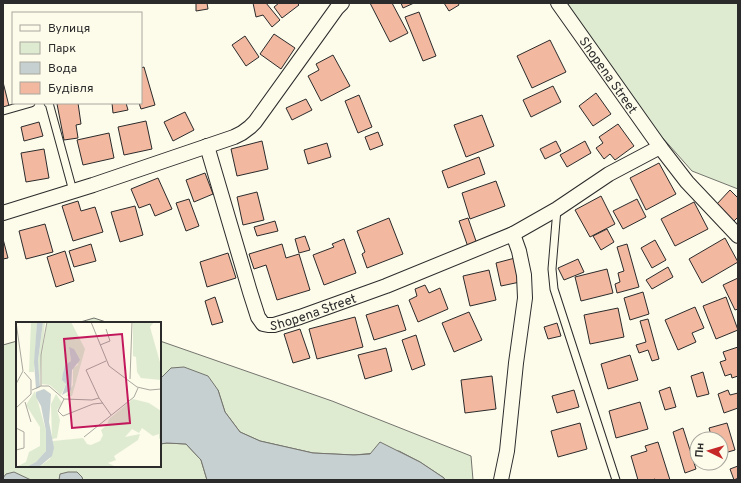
<svg xmlns="http://www.w3.org/2000/svg" width="741" height="483" viewBox="0 0 741 483" font-family="Overpass,sans-serif">
<rect width="100%" height="100%" fill="#fdfbea"/>
<path fill="#deebd1" stroke="#74746e" d="M563,3h175v186l-46,-18 -46,-52z
M94,318l15,5h-32z
M17,341v125h143v-22l7,-1 19,1 15,16 6,20h-204v-135z
M160,341l172,60 139,55 2,24h-28l-1,-2 -24,-16 -21,-11 -45,4 -41,-2 -53,-12 -20,-9 -15,-20 -7,-22 -47,-22 -11,11z"/>
<path fill="#c7d0d0" stroke="#74746e" d="M184,367l24,9 10,14 7,22 15,20 20,9 53,12 41,2 16,-1 10,-12 40,20 24,16 1,2h-238l-6,-20 -15,-16 -19,-1 -7,1v-65l11,-11z
M14,472l17,8h-28v-2l3,-4z
M68,472h9l5,5 1,3h-24l1,-6z"/>
<path fill="#f2b8a0" stroke="#2b2b2b" d="M196,3h11l1,6 -12,2z
M253,3h13l14,17 -8,7 -9,-12 -7,2z
M279,3h18l2,2 -17,13 -8,-11z
M370,3h22l16,30 -18,9z
M401,3h13l-11,5z
M444,3h14l1,2 -10,6z
M419,12l17,44 -13,5 -18,-44z
M274,34l21,14 -14,21 -21,-15z
M245,36l14,21 -13,9 -14,-21z
M550,40l16,32 -34,16 -15,-32z
M333,55l17,31 -29,15 -13,-25 11,-6 -3,-6z
M144,67l11,38 -14,4 -2,-6h2v-35z
M3,82l6,24 -6,2z
M553,86l8,16 -30,15 -8,-17z
M596,93l15,21 -18,12 -14,-20z
M359,95l13,32 -14,6 -13,-32z
M306,99l6,11 -20,10 -6,-12z
M61,103h17l3,21 -5,1 2,13 -14,2 -7,-36z
M112,103h14l2,7 -15,3z
M185,112l9,18 -21,11 -9,-19z
M482,115l12,31 -28,11 -12,-32z
M146,121l6,28 -28,6 -6,-28z
M39,122l4,14 -19,5 -3,-14z
M618,124l16,22 -19,14 -5,-6 -6,5 -8,-11 7,-5 -4,-6z
M378,132l5,13 -13,5 -5,-13z
M109,133l5,25 -31,7 -6,-25z
M262,141l6,28 -31,7 -6,-27z
M556,141l5,10 -16,8 -5,-10z
M585,141l6,12 -24,14 -7,-12z
M327,143l4,14 -23,7 -4,-14z
M44,149l5,29 -23,4 -5,-29z
M479,157l6,17 -37,14 -6,-17z
M659,163l17,31 -30,16 -16,-32z
M205,173l8,21 -19,8 -8,-22z
M158,178l14,31 -17,7 -5,-12 -11,4 -8,-19z
M496,181l9,25 -35,13 -8,-26z
M730,190l8,8v19l-5,5 -17,-17z
M257,192l7,28 -21,5 -6,-28z
M601,196l14,28 -25,13 -15,-27z
M189,199l10,27 -13,5 -10,-28z
M637,199l9,18 -23,12 -10,-18z
M78,201l3,10 14,-4 8,25 -30,9 -11,-35z
M694,202l14,27 -33,17 -14,-27z
M135,206l8,29 -23,7 -9,-30z
M389,218l14,36 -36,14 -5,-14 3,-2 -8,-21z
M468,218l9,26 -9,3 -9,-26z
M275,221l3,10 -21,5 -3,-9z
M45,224l8,28 -27,7 -7,-28z
M607,229l7,13 -13,8 -8,-14z
M305,236l5,14 -11,3 -4,-14z
M725,238l13,24 -36,21 -13,-24z
M3,239l5,19 -5,1z
M344,239l12,34 -32,12 -11,-30 21,-8 -2,-3z
M655,240l11,20 -14,8 -11,-20z
M91,244l5,17 -22,6 -5,-16z
M282,244l4,14 13,-4 11,36 -33,10 -11,-35 -12,4 -5,-15z
M627,244l12,43 -22,6 -2,-9 5,-2 -2,-9 6,-2 -7,-24z
M65,251l9,30 -18,6 -9,-30z
M228,253l8,25 -29,9 -7,-25z
M515,258l5,24 -19,4 -5,-23z
M578,259l6,13 -20,8 -6,-12z
M668,267l5,10 -21,12 -6,-9z
M607,269l6,24 -32,8 -6,-24z
M489,270l7,30 -26,6 -7,-30z
M738,278v31l-3,1 -12,-25z
M425,285l4,8 11,-5 8,21 -30,13 -9,-22 8,-4 -2,-7z
M643,292l6,22 -19,6 -6,-22z
M215,297l8,25 -11,3 -7,-24z
M726,297l12,33 -22,9 -13,-33z
M398,305l8,25 -32,10 -8,-25z
M695,307l9,21 -12,5 4,9 -18,8 -13,-30z
M618,308l6,29 -34,7 -6,-29z
M469,312l13,28 -28,12 -12,-29z
M355,317l8,30 -46,12 -8,-30z
M648,319l11,40 -7,2 -4,-11 -9,3 -3,-8 10,-3 -6,-21z
M557,323l4,13 -13,3 -4,-12z
M300,329l10,29 -17,5 -9,-29z
M416,335l9,30 -13,5 -10,-30z
M738,347v29l-6,2 -1,-4 -6,2 -5,-14 6,-2 -3,-8z
M386,348l6,23 -27,8 -7,-24z
M630,355l8,25 -30,9 -7,-25z
M703,372l6,22 -12,3 -6,-21z
M492,376l4,33 -31,4 -4,-33z
M670,387l6,20 -11,3 -6,-19z
M574,390l5,17 -22,6 -5,-17z
M728,390l2,5 8,-2v15l-14,5 -6,-19z
M640,402l8,27 -32,9 -7,-27z
M580,423l7,26 -29,8 -7,-26z
M727,423l8,27 -14,4v-15h-9l-3,-11z
M683,428l13,41 -11,4 -12,-41z
M658,442l12,38h-14l-1,-1 -3,1h-14l-7,-24 16,-5 -2,-5z
M738,466v12l-4,2 -4,-11z"/>
<g fill="none" stroke-linecap="round" stroke-linejoin="round">
<defs>
<path id="lane" d="M48,103h1l24,88
M3,111l28,-8
M557,209l-5,60 2,20 62,191"/>
<g id="street">
<path id="s1" d="M558,3l102,144 27,35 51,54"/>
<path id="s2" d="M207,146l43,146 8,25 5,7 5,1h6l26,-8 86,-31 127,-52 44,-25 52,-35 51,-27"/>
<path d="M3,213l90,-28 141,-48 8,-4 8,-6 5,-5 82,-114 5,-5"/>
<path d="M501,480l6,-29 9,-88 9,-65 -1,-23 -5,-24 -6,-17"/>
</g>
</defs>
<use href="#lane" stroke="#2b2b2b" stroke-width="9"/>
<use href="#street" stroke="#2b2b2b" stroke-width="16"/>
<use href="#lane" stroke="#fdfbea" stroke-width="7"/>
<use href="#street" stroke="#fdfbea" stroke-width="14"/>
</g>
<g text-anchor="middle" stroke-width="3" stroke-linejoin="round" paint-order="stroke">
<g font-size="13" fill="#2b2b2b" stroke="#fdfbea">
<text dy="5" stroke="none"><textPath href="#s1" startOffset="88">Shopena Street</textPath></text>
<text dy="5" stroke="none"><textPath href="#s2" startOffset="239">Shopena Street</textPath></text>
</g>
</g>
<g transform="translate(16 322)">
<rect width="145" height="145" fill="#fdfbea"/>
<path d="M15,0h6l-3,50h-5zM27,0h2l-6,64 -1,-25zM31,0h24l14,27 -13,47h-6l7,-11v-17l5,-3 -4,-16 -5,-1 2,13 -6,4 -2,8 3,11 -5,11 -11,-10 -8,-1v-29zM117,0h21l-4,5 11,39v14l-20,-2 -4,-6 -1,-15 -3,-1zM19,69l11,40v20l-10,11 -10,5h-10l10,-5 3,-10 11,-6v-19l-14,-22zM40,72l6,9 -5,7 3,10 -3,18 -5,1 -1,-35zM117,77l16,4 12,8v27l-2,1v-5l-6,2 -11,-8 -3,5 -7,-4 -7,8 15,-3 -2,6 -24,16 2,4 -8,3 8,4h-77l11,-8 3,-18 30,-3 4,6 4,1 9,-4 3,-6 -2,-5 6,-5 2,-6z" fill="#deebd1"/>
<path d="M21,0h6l-5,39 2,26 -4,2 -2,-27zM53,25l5,2 6,11 -8,10 -1,20 -9,5 4,-11 -4,-4 1,-7 2,-8 6,-4zM28,67l7,5 -2,28 5,26 -2,8 -13,11h-13l10,-5 10,-11v-20l-5,-25 -5,-9v-5z" fill="#c7d0d0"/>
<path fill="none" stroke="#a9a89e" stroke-width="1" d="M0,0l7,49 -7,13M75,0l18,44 28,21 13,3 11,-1M84,23l10,-4 -4,-12M90,39l-20,9 13,28 12,17M114,57l2,-57M25,64h8l15,13 28,1 7,-2M16,68l9,-4v-31l6,-33M48,77l-6,12 5,5 30,-12 10,-1M9,80l6,20M0,86l15,-14v-14l-7,-8M0,106l8,4v16l-8,2M68,115l50,-40 4,-9"/>
<path fill="#c2185b" fill-opacity="0.15" stroke="#c2185b" stroke-width="2" d="M106,12l8,89 -58,5 -8,-89z"/>
<rect width="145" height="145" fill="none" stroke="#2b2b2b" stroke-width="2"/>
</g>
<rect width="741" height="483" fill="none" stroke="#2b2b2b" stroke-width="8"/>
<rect x="12" y="12" width="130" height="92" fill="#fdfbea" stroke="#a9a89e"/>
<rect x="20" y="25" width="20" height="6" fill="#fdfbea" stroke="#a9a89e"/>
<text x="48" y="32" font-size="12" fill="#2b2b2b">Вулиця</text>
<rect x="20" y="42" width="20" height="12" fill="#deebd1" stroke="#a9a89e"/>
<text x="48" y="52" font-size="12" fill="#2b2b2b">Парк</text>
<rect x="20" y="62" width="20" height="12" fill="#c7d0d0" stroke="#a9a89e"/>
<text x="48" y="72" font-size="12" fill="#2b2b2b">Вода</text>
<rect x="20" y="82" width="20" height="12" fill="#f2b8a0" stroke="#a9a89e"/>
<text x="48" y="92" font-size="12" fill="#2b2b2b">Будівля</text>
<g transform="translate(709 451) rotate(275)"><circle r="19" fill="#fdfbea" stroke="#a9a89e"/>
<path d="M0-3L7 15L0 10L-7 15Z" fill="#c62828"/>
<text y="-6" font-size="11" font-weight="bold" text-anchor="middle" fill="#2b2b2b">Пн</text>
</g>
</svg>
